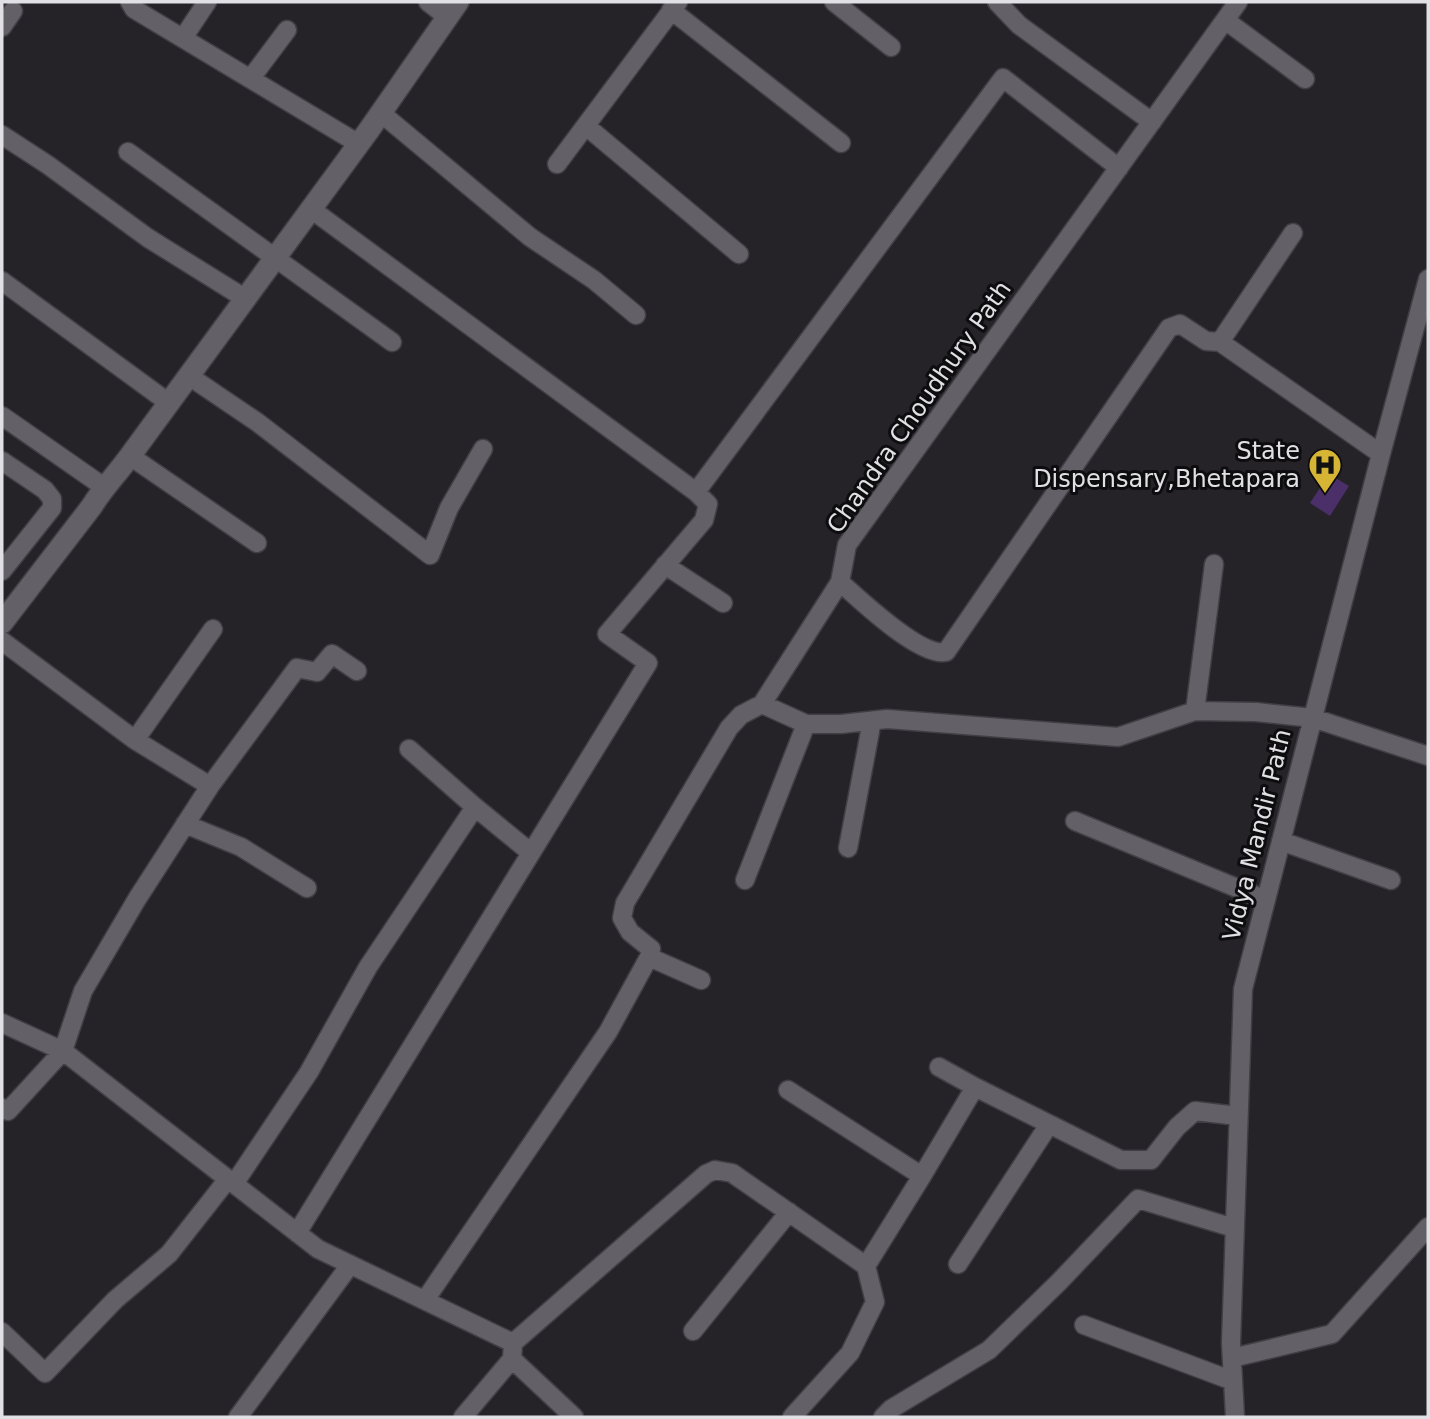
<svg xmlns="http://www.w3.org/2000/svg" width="1430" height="1419" viewBox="0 0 1430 1419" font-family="'DejaVu Sans',sans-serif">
<rect width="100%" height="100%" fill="#252228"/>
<path fill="#4a2f68" d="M1329,474l20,12 -19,30 -20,-13z"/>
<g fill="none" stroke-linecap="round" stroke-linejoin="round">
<defs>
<path id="street" d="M130,2l4,7 225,135
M428,2l19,15
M834,2l57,45
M997,2l22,23 133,97
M1238,2l-391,543 -7,37 -78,122 44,20h35l46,-5 231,18 77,-26 61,1 57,6 115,38
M671,10l170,133
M1225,20l80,59
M2,27l11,-16
M183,38l24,-36
M251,78l36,-48
M381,113l149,124 64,43 42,35
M586,126l153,128
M2,135l46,30 100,73 98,61
M128,152l264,190
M557,164l121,-162
M2,281l167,122
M1220,342l73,-109
M189,376l68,46 173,133 19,-47 34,-59
M2,416l102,71
M130,456l127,87
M2,461l43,29 7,9v9l-50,63
M696,492l307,-414 116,90
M665,565l58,38
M840,582c20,18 80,75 106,70l223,-324 11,-4 26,17 14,1 161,112
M2,641l133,99 75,46 -73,113 -54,92 -20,60 -61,-28
M1195,711l19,-147
M135,740l78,-111
M210,786l87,-118 20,4 15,-18 25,17
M475,807l55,45
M1075,821l191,79
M185,824l56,23 66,41
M1281,841l110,39
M848,848l24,-127
M745,880l61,-156
M649,957l52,23
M939,1067l36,20
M788,1090l134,86 53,-89 146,73h30l26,-33 18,-16 43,5
M2,1108l6,3 55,-60 255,198 195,94 193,-169 9,-4 17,3 134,93 9,36 -25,51 -58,64
M234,1184l75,-112 59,-105 107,-160 -66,-58
M297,1233l351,-570 -41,-29 97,-114 4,-16 -12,-12 -385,-283
M958,1264l90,-138
M866,1266l56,-90
M425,1300l183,-268 41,-75 2,-8 -21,-17 -8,-14 3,-15 104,-175 12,-13 21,-11
M1084,1325l149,56
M693,1331l96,-119
M2,1332l43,41 70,-73 54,-46 59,-75
M1232,1358l100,-24 96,-107
M512,1359l62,58
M238,1417l112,-152
M463,1417l49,-58 1,-16
M883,1417l8,-8 98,-59 70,-68 79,-83 96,29
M1235,1417l-4,-74 12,-354 138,-535 47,-175"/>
<path id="secondary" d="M2,623l90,-117c11,-18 25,-32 38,-50l239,-326 89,-128"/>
</defs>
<use href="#street" stroke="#413e44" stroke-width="21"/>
<use href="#secondary" stroke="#413e44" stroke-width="24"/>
<use href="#street" stroke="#636067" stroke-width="18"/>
<use href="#secondary" stroke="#636067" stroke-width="21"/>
</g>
<defs>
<symbol id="hospital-pin" viewBox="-11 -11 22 30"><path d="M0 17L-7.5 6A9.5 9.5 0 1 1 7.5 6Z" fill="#d6b534" stroke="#0d0c0f"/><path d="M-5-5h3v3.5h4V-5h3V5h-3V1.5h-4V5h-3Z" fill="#111"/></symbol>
</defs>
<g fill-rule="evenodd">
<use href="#hospital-pin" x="1306" y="446" width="38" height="52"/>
</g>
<g text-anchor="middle" stroke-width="6" stroke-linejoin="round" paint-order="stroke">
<g font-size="24" fill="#e1e0e4" stroke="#0d0c0f">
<text transform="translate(919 407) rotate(-55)" y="8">Chandra Choudhury Path</text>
<text transform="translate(1257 835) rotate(-76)" y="8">Vidya Mandir Path</text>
</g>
<g font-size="24" fill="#e1e0e4" stroke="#0d0c0f" text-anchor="end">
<text x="1300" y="459">State<tspan x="1300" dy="28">Dispensary,Bhetapara</tspan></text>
</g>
</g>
<rect width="1430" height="1419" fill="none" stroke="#e1e0e4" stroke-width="7"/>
</svg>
